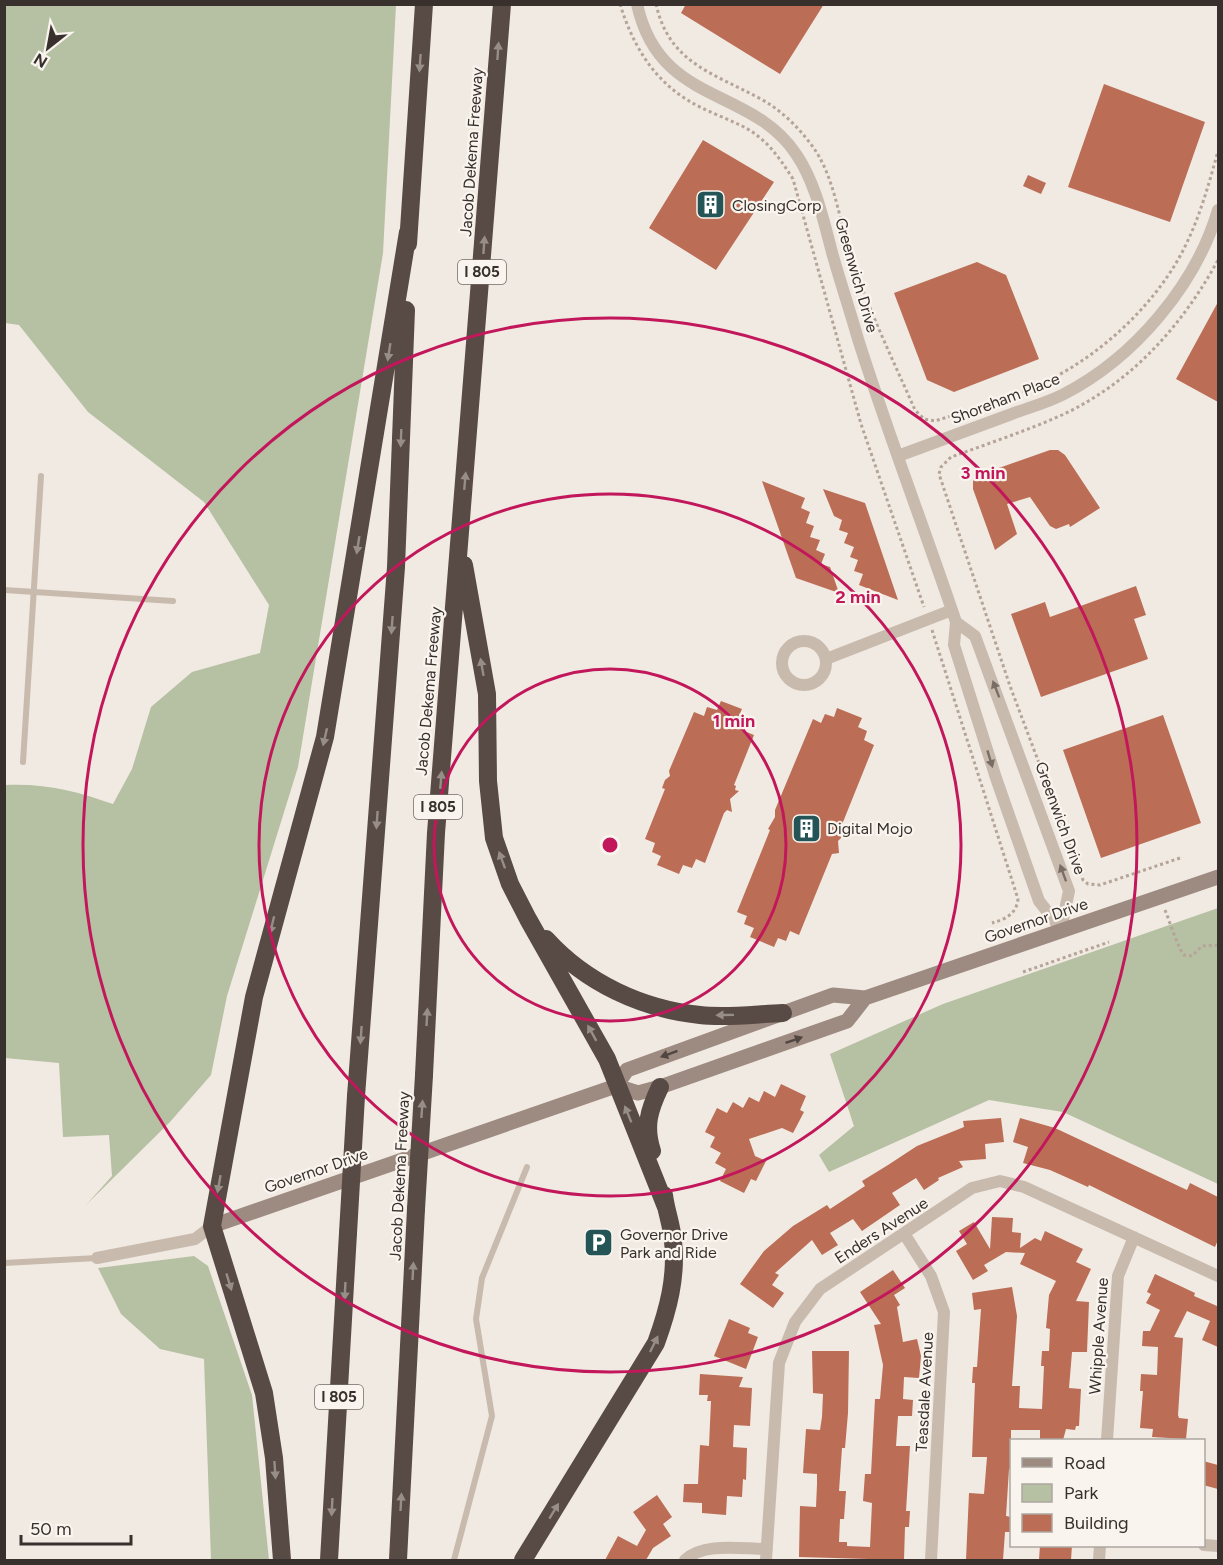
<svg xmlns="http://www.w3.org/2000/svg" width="1223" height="1565" viewBox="0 0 1223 1565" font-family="Figtree,sans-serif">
<rect width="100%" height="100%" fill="#f1eae2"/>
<path fill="#b6c0a3" d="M5,4l391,1 -13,248 -85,514 -71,229 -16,79 -41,47 -84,83 26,-29 -3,-41 -46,2 -4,-74 -54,-5v-273c40,-2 71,6 108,19l19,-35 19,-62 41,-35 68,-19 9,-48 -65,-103 -116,-90 -69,-87 -14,-2z
M1218,908v276l-155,-72 -74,-12 -160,72 -10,-17 35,-29 -24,-72 113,-50z
M194,1256l14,10 44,129 17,165h-58l-7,-201 -44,-10 -39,-35 -23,-46z"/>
<path fill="#bb6d56" d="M686,4h138l-44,70 -99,-61z
M1104,84l101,38 -35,100 -102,-35z
M703,140l71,42 -58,88 -67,-42z
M1028,175l18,8 -5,11 -18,-8z
M977,262l29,13 33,84 -85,33 -27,-12 -33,-87z
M1218,302v100l-42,-23z
M1050,450h8l7,5 35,53 -30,19 -1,-3 -13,5 -6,-3 -20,-29 -23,7 10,30 -22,16 -22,-61v-8l6,-6z
M762,481l43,17 -4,10 9,4 -4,11 8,3 -4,11 10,3 -4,10 9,4 -4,10 9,3 9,26 -43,-15z
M823,489l42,14 33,97 -39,-15 4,-11 -9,-3 4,-11 -8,-3 4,-10 -10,-4 4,-10 -9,-3 3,-10 -8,-4z
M1136,586l10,29 -12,4 14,40 -107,38 -30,-83 34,-12 5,15z
M721,701l21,8 -4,9 9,4 -3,9 10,4 -20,50 2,1 -1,4 4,1 -9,8 2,13 -5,-2 -3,3 -19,50 -9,-4 -4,9 -9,-3 -4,9 -22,-9 4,-9 -9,-4 3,-9 -10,-4 20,-50 -3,-1 3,-8 5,-4 -1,-5 25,-59 10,4 3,-9 10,3z
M837,708l25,10 -4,9 9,4 -3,9 10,5 -33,82 1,4 4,2 -8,8 1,12 -7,1 -33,81 -9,-4 -4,10 -8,-3 -4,9 -24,-10 4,-9 -10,-4 3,-8 -10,-4 33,-82 -2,-1 7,-12v-7l38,-91 8,4 4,-9 9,3z
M1163,715l38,108 -100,35 -38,-108z
M781,1084l25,12 -6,14 4,2 -11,21 -11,-5 -33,11 6,17 11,5 -10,20 -5,-2 -7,14 -24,-12 6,-12 -11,-6 6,-10 -11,-6 5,-10 -10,-5 12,-24 10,5 6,-11 10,6 6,-11 10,5 5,-11 11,6z
M1001,1118l3,24 -19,2 1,15 -27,2 4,6 -25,11 1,2 -15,10 -8,-12 -24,15 8,12 -38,26 -9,-12 -23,14 8,12 -16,10 -10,-15 -37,33 4,2 -7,10 12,8 -11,15 -33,-24 24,-33 29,-25 34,-21 3,4 35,-23 -3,-5 26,-16 29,-19 47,-19 -1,-6z
M1020,1118l35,10 132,62 3,-7 28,14v43l-3,7 -126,-62 -1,2 -38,-17 -27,-7 5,-16 -15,-5z
M992,1217l21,1 -1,14 9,1 -1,15 15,-10 6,3 4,-10 38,18 -7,13 15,7 -15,32 13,1 -2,50h-15l-3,36 12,1 -2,37h-3l-1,4 -9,-1 -3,11h-23v-10h-29v39h-2l-3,47 5,1v15h-6l-2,28h-37l3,-67 15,1 3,-37h-15l3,-74h-3l1,-16h4l4,-58 -7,1 -2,-17 40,-6 5,29 -5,70h8l-1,22 23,1 2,-43h-3l1,-15h7l1,-22 -4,-1 3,-33 7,-14 -36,-17 5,-11 -19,-1 -22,13 4,6 -15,9 -17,-29 11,-7 -8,-13 15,-9 16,27z
M893,1270l12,18 -11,7 6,10 -3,2 6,35 14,-3 4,17 -2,22 -15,-1 -1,22 10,1 -1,16h-14l-2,30h14l-4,65h4l-1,16h-4l-1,33 -105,-3 1,-51 16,1 1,-23v-10l-14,-1 3,-44 14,1 2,-13 1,-23 -10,-1 -1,-42h37l-1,62 -3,35h-3l-3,43h7l-2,28h-4l-1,23h8v4l23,1 2,-44 -9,-2 2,-27h6l4,-75h5l3,-34 -9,-40 7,-1 -21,-32z
M1155,1274l40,19 -1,3 23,10 1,-3v44l-16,-7 8,-19 -23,-10 -13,26 9,1 -5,77 1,3 9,1 -2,20 -34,-2 1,-8 -13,-1 3,-37h-3l1,-17 16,1 1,-28 -16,-1 1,-15h7l10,-21 -14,-7 5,-9 -4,-2z
M729,1319l21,9 -2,5 10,4 -12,32 -32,-13z
M700,1374l43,3 -4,10 13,1 -2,38 -16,-1 -1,22 14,1 -1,32 -3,-1 -1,18 -15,-1 -1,19 -24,-2v-10l-19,-1 1,-18h14l2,-39 9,1 2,-45h-4l1,-6h-9z
M1203,1461l15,4v24l-15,-4z
M657,1495l15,22 -9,7 8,12 -18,12 -7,12h-41l13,-24 19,10 9,-16 -13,-18z
M1040,1545h32l-1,15h-32z"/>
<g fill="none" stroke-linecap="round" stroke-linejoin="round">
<path stroke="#b5a498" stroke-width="3" stroke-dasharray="3 3" stroke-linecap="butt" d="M620,4c11,36 29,69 60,91 19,14 42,21 62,31 24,12 37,31 51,53l68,245 63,183
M656,4c13,59 57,69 103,94 21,11 37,27 51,45 26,33 29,81 43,120 17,50 41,99 62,147l9,9 11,2c37,-12 77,-23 112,-40 53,-26 103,-72 132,-123 19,-34 29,-71 39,-107
M932,630l86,269c-2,16 -13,20 -26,24
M1180,858l-80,27 -12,-1 -5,-4 -73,-194 -71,-212 2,-7 10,-10c36,-13 75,-26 111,-42 69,-32 120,-89 156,-155
M1165,910c5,12 12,36 19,45l8,1 10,-10 16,-1
M1023,972l86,-30"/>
<path stroke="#c9baae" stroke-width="6" d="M4,590l169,11
M23,762l18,-286
M4,1263l93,-5
M454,1560l38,-144 -16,-97 6,-41 45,-111"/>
<path stroke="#c9baae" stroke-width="12" d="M637,4c22,102 114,82 159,150 20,29 28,69 37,102 8,28 17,55 25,83 30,95 66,188 98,283l-2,23 42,133 43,123 22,28
M898,456c37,-14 74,-27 111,-41 18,-7 38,-12 55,-21 70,-36 132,-109 154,-184
M956,622l19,14 94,255 -8,38
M782 663a22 22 0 1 1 44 0a22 22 0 1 1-44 0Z
M826,659l126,-49
M905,1235l26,41 13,36 -13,248
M97,1258l98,-19 17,-13
M1107,1440l11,-164 16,-39
M1204,1545l14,1
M685,1560c19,-18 56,-11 82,-11
M766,1560l13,-197 16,-41 25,-33 152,-101 28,-7 24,6 194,89
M1099,1560l1,-14"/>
<path stroke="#9d8a80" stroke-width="15" d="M616,1086l11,-16 206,-75 32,3 353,-121
M212,1226l404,-140 22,7 22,-6 187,-66 18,-23"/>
<path stroke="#584a44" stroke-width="18" d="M408,244l16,-240
M464,565l23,129 1,87 6,57 16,46 18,35 79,140 59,148
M546,939c40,44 96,70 154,76 27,3 56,-1 83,-2
M424,1075l12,-242 66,-829
M356,1096l40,-529 10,-257
M652,1151c-8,-25 -3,-41 8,-64
M282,1560l-8,-102 -10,-65 -52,-167 42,-229 71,-260 83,-505
M329,1560l19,-327
M398,1560l18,-351
M523,1560l133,-217c12,-33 21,-66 17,-102 -1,-15 -7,-30 -9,-46"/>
<path stroke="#584a44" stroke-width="18" d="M416,1209l8,-134
M348,1233l8,-137"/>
</g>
<defs><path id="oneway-solid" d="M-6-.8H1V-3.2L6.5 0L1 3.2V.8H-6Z" transform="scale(1.5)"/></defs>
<g fill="#988e88">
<use href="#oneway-solid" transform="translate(498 51) rotate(-86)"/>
<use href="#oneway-solid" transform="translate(420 63) rotate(94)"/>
<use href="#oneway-solid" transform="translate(484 245) rotate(-86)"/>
<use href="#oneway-solid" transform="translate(389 352) rotate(99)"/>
<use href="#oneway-solid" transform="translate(401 438) rotate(92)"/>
<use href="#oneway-solid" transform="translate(465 481) rotate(-85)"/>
<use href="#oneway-solid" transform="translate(358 545) rotate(99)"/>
<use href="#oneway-solid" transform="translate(392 625) rotate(94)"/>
<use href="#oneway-solid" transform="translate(482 667) rotate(-100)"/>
<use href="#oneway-solid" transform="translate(325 737) rotate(103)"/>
<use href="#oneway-solid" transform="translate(441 780) rotate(-85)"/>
<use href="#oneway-solid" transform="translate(377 820) rotate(94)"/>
<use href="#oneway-solid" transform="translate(502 860) rotate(-110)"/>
<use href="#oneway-solid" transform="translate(272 925) rotate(104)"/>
<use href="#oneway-solid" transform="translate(725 1015) rotate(179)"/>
<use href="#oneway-solid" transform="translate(427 1017) rotate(-87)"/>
<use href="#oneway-solid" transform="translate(592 1033) rotate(-119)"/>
<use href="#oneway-solid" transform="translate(361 1035) rotate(94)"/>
<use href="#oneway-solid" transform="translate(422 1109) rotate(-86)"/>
<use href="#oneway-solid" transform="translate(628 1114) rotate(-112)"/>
<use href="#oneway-solid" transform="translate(219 1184) rotate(100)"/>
<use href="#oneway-solid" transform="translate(413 1271) rotate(-87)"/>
<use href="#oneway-solid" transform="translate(229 1282) rotate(73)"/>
<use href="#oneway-solid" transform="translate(345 1291) rotate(93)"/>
<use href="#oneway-solid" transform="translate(654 1344) rotate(-64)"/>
<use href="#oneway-solid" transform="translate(275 1470) rotate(86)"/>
<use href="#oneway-solid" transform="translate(401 1502) rotate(-87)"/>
<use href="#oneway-solid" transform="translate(332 1507) rotate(93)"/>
<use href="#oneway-solid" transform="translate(554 1511) rotate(-59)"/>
</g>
<g fill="#796e66">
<use href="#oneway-solid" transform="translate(996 689) rotate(-111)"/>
<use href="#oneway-solid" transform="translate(990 759) rotate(73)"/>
<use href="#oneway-solid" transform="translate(1063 873) rotate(-110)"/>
</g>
<g fill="#514641">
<use href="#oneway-solid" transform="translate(794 1040) rotate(-19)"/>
<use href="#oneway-solid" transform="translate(669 1054) rotate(160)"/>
</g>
<g fill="none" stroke="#c2185b" stroke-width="3">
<circle cx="610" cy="845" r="176"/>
<circle cx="610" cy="845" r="351"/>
<circle cx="610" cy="845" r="527"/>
</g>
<defs>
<symbol id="building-square" viewBox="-11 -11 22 22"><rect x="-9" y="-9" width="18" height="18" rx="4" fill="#255456" stroke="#f9f4ee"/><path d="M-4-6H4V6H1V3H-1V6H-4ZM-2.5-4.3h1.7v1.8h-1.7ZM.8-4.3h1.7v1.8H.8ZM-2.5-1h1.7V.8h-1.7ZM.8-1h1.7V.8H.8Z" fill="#fff"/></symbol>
<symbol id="parking-square" viewBox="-11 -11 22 22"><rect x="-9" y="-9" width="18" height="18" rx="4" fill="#255456" stroke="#f9f4ee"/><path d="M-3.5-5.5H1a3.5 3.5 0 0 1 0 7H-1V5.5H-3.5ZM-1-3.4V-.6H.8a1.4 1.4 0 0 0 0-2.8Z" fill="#fff"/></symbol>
</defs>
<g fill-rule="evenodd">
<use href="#building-square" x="694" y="188" width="33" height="33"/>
<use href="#building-square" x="790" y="812" width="33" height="33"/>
<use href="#parking-square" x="582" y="1226" width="33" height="33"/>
</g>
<g text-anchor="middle" stroke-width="4.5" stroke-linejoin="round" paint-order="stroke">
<g fill="#f9f4ee" stroke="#726b66" stroke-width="1.5">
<rect x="458" y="260" width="48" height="24" rx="4.5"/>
<rect x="414" y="795" width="48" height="24" rx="4.5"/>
<rect x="315" y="1385" width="48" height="24" rx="4.5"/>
</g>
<g font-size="15" font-weight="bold" fill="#38302c">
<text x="482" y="277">I 805</text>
<text x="438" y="812">I 805</text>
<text x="339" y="1402">I 805</text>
</g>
<g font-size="16" fill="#38302c" stroke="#f9f4ee">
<text transform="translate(471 152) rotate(-86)" y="6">Jacob Dekema Freeway</text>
<text transform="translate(857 275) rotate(74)" y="6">Greenwich Drive</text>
<text transform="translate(1005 398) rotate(-21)" y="6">Shoreham Place</text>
<text transform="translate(428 691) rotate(-85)" y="6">Jacob Dekema Freeway</text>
<text transform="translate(1061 818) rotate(70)" y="6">Greenwich Drive</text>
<text transform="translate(1036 920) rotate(-19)" y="6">Governor Drive</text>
<text transform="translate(316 1170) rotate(-19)" y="6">Governor Drive</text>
<text transform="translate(399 1176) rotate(-87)" y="6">Jacob Dekema Freeway</text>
<text transform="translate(881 1230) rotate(-33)" y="6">Enders Avenue</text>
<text transform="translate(1098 1336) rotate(-86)" y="6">Whipple Avenue</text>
<text transform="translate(924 1392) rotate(-87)" y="6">Teasdale Avenue</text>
</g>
<g font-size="16" fill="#38302c" stroke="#f9f4ee" text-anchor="start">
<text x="732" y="211">ClosingCorp</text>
<text x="827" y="834">Digital Mojo</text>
<text x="620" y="1240">Governor Drive<tspan x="620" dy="18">Park and Ride</tspan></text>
</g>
</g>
<circle cx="610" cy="845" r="9" fill="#c2185b" stroke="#f9f4ee" stroke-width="3"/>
<g font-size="18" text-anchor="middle" font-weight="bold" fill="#c2185b" stroke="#f9f4ee" stroke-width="4.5" stroke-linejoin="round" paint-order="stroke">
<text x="983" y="479">3 min</text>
<text x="858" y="603">2 min</text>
<text x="734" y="727">1 min</text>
</g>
<rect width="1223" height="1565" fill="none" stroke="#38302c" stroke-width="12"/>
<rect x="1010" y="1439" width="195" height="108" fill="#f9f4ee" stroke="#aca6a0" stroke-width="1.5"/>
<rect x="1022" y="1458" width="30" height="9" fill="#9d8a80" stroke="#aca6a0" stroke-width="1.5"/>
<text x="1064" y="1469" font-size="18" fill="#38302c">Road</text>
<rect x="1022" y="1484" width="30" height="18" fill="#b6c0a3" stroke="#aca6a0" stroke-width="1.5"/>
<text x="1064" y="1499" font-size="18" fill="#38302c">Park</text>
<rect x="1022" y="1514" width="30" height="18" fill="#bb6d56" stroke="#aca6a0" stroke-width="1.5"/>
<text x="1064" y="1529" font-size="18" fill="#38302c">Building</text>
<g transform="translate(48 48) rotate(211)" stroke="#f9f4ee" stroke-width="4.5" paint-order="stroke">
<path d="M0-4.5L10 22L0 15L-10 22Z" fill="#38302c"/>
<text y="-9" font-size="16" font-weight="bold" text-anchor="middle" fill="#38302c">N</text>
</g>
<path d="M21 1535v9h110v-9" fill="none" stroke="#38302c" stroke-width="3"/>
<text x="30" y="1535" font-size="18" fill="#38302c" stroke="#f9f4ee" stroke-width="4.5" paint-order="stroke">50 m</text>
</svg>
